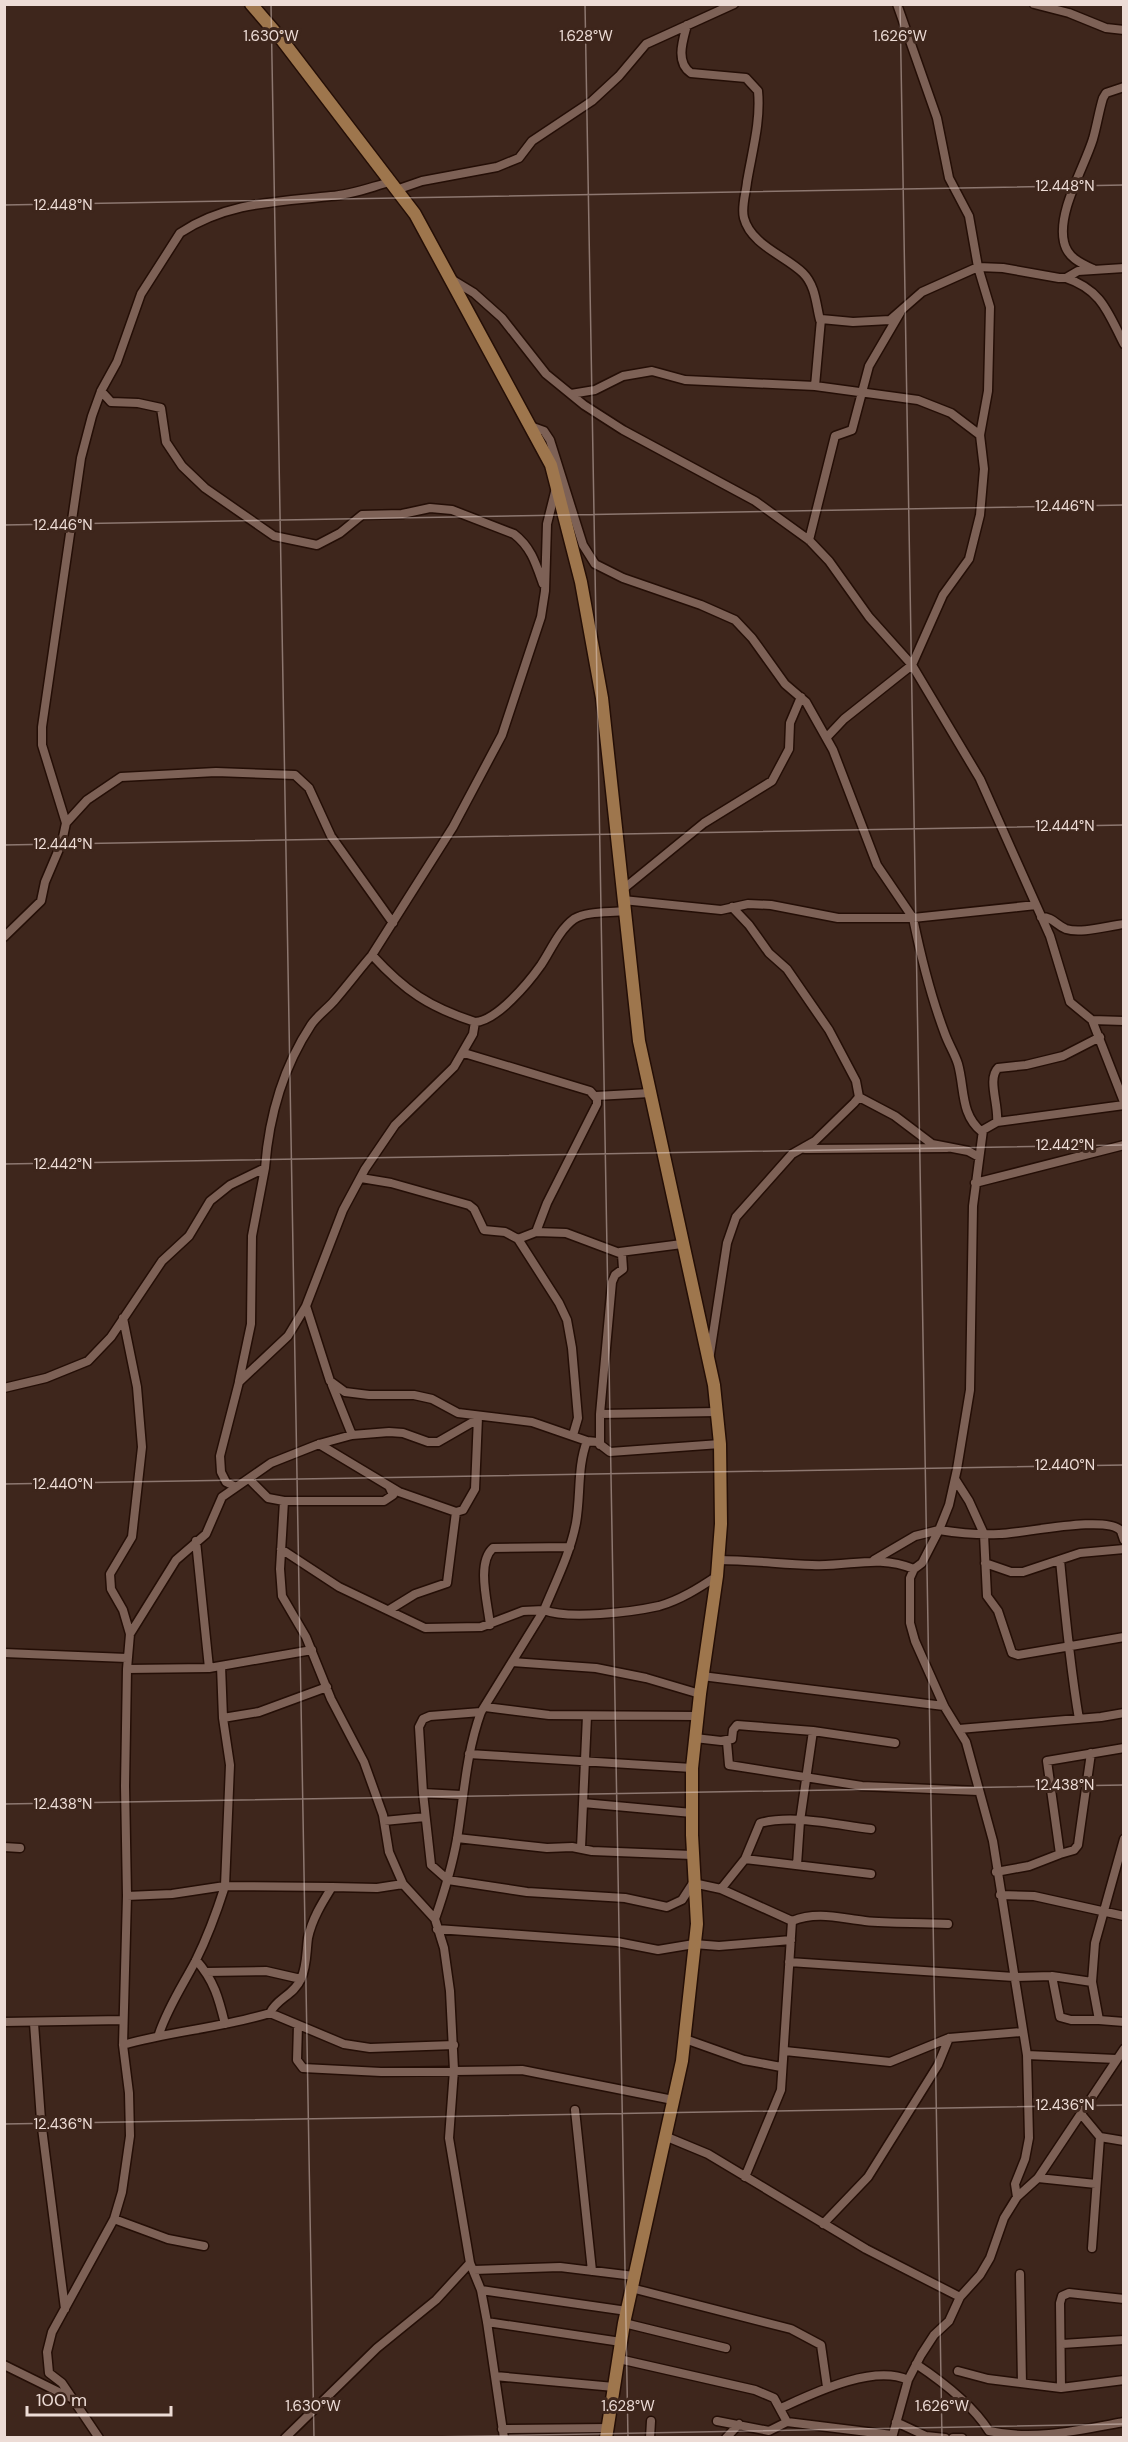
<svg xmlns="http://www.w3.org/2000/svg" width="1128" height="2442" viewBox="0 0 1128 2442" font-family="'DM Sans',sans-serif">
<rect width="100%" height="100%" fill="#3e261c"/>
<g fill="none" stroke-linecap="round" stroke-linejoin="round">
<defs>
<path id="street" d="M1034,4l35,9 37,15 18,2
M687,25c-4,15 -12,37 4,48l55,5 12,13c3,30 -6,61 -11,91 -1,11 -6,25 -3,36 7,27 42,38 59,55 13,13 13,32 17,47
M396,190l26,-9 75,-14 22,-9 13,-17 60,-40 27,-25 27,-32 88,-40
M1093,269c-13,-6 -26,-12 -29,-27 -7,-30 20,-74 29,-103 4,-14 6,-28 10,-41l3,-5 18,-6
M1066,278c36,12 42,35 58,66
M451,279l23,14 28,25 44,56 38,31 39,25 132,71 54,39 20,21 40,56 43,48 68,114 70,157 20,66 22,18 32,82
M815,386l103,14 33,13 29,22
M101,391l10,11 27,1 23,5 5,34 16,24 23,22 69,48 43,9 23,-12 22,-18 40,-1 28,-6 22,2 62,24c17,13 22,30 29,50
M571,394l24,-4 28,-14 29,-5 33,9 130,6 6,-67 32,3 37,-2 32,-28 56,-25 25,1 56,10h7l12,-7 46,-3
M533,427l11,4 6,9 33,105 12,19 28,14 78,27 34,15 17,18 33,46 21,18 27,48 44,115 36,53 123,-13
M809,540l26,-104 17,-6 17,-64 31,-53
M827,737l17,-18 68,-54 31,-70 26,-36 11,-44 4,-46 -4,-34 8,-44 2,-84 -12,-40 -9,-51 -20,-38 -12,-60 -40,-114
M66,823l21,-23 34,-23 95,-5 79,3 14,13 22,48 62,87
M622,890l82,-67 68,-42 17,-32 1,-26 11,-26
M623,900l98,10 27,-6 23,1 67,13h75c8,39 18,79 32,116 4,11 10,20 13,30 7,25 2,50 24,68
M1041,917c12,0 15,8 25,12 15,5 41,-3 58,-5
M4,937l37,-36 4,-19 17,-40 4,-19 -24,-78v-18l39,-269 11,-42 9,-25 16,-29 24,-68 39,-61c47,-31 97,-31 151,-37 20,-1 40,-9 59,-14
M1092,1020l32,1
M475,1022c22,-1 54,-40 66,-57 10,-15 18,-35 33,-46 13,-8 35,-6 51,-8
M464,1053l126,38 7,8v5l-50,99 -11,29
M596,1096l54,-3
M859,1097l36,19 37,28 36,7 11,6
M997,1122c2,-17 -10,-43 1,-54l28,-3 37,-9 37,-19
M805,1149l142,-1
M265,1168c4,-52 17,-99 46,-143 6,-9 16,-16 23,-24 13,-15 25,-31 38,-46
M361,1178l30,5 78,22 5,4 10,21 21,2 13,7 41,64 8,17 5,28 6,70 -5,17
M975,1183l149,-38
M518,1239l18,-7 30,1 56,21 1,15 -8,6 -3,7 -12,132
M620,1252l62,-8
M306,1306l24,75 15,11 24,3h45l18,4 26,14 74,9 55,19
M710,1354l17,-111 9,-26 56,-63 23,-13 39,-38 5,-6 -3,-16 -27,-51 -42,-61 -18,-16 -20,-28 -17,-18
M332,1385l20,50
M4,1388l42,-10 42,-17 23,-24 51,-76 27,-25 21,-35 20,-16 35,-17 -13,68 -1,88 -12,57
M319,1444l80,48 57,20 7,-2 12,-21 3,-72
M600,1445v-31l117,-2
M249,1479l19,19 16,3h100l9,-6 -4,-9
M955,1479l14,22 15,33 3,62 11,15 14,42 6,2 106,-18
M236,1487l-10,-5 -5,-10 -1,-16 19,-74 49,-46 18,-30 37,-96 22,-41 30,-44 59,-58 19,-33 2,-12c-46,-15 -70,-31 -103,-67l81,-128 49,-92 39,-118 4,-26 2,-67 9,-36
M284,1501l-4,68 2,27 24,41 25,62 33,63 19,53 6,37 14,32 32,35 9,29 6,43 4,79 -5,68 21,125 11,27 6,32 17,116
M196,1541l13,127
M281,1549l58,38 86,41 56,-1 42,-16 21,-1c12,-29 26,-56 32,-87 5,-28 1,-56 11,-82l10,1 13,10 110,-8
M718,1560c32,0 63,4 94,5 39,2 64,-11 102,4
M874,1560l41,-24 24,-6 10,-25 8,-36 13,-79 3,-184 10,-76 14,-8 127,-17
M1060,1560c5,53 10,106 19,159
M985,1563l26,9h12l57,-19 44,-4
M389,1610l26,-16 32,-11 9,-71
M490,1625c-2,-21 -14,-62 3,-77l77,-1
M130,1634l46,-74 30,-26 16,-37 49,-34 48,-19 33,-9 37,-3 14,1 25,9h10l40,-23
M4,1653l123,5
M512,1662l84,6 50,10 54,16
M127,1669l82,-1 103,-18
M702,1676l242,30
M485,1707l64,8 148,1
M481,1712l-51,4 -7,3 -4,8 4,66 8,72 17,15 79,12 98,6 42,9 15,-7 11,-17 28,6 71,32c25,-10 47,-3 73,0 27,3 56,1 83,3
M223,1718l36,-6 68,-25
M959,1729l142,-12 23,-4
M695,1738l26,3 11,-2 1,-9 4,-5 76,6 82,12
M727,1742l2,23 133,21 116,5
M469,1754l223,14
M423,1793l38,2
M583,1803l109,10
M384,1821l41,-4
M457,1838l90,10 25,-1 20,4 100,4
M1124,1839l-29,104 -3,39 7,38 25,2
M4,1847l16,1
M581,1848l6,-132
M1060,1854l14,-4 4,-5 13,-92
M745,1859l126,15
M797,1865l3,-44 13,-90
M996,1872l33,-6 31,-12 -13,-93 77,-13
M721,1889l24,-30 15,-36c34,-9 77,2 111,6
M1000,1895l34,1 90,20
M127,1896l45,-2 53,-8 5,-121 -7,-47 -2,-52
M435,1919c9,-26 17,-52 22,-80 7,-43 9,-86 24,-127l63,-102c24,10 88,2 115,-4 21,-6 40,-18 58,-30
M437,1929l180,13 41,8 36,-6 25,2 72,-6
M196,1960c18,20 23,39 29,64
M789,1962l225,15 38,-1 40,6
M206,1972l60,-1 35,8
M1052,1976l8,41 11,3h28
M270,2013l74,31 26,4 84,-3
M4,2022l119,-2
M34,2023l7,97 24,189
M298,2025l-1,35 6,8 78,4 141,-2 151,30
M159,2034c9,-27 24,-49 37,-74 12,-24 21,-49 29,-74l107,1
M685,2039l59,21 37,7
M123,2045c48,-14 99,-17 147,-32 6,-14 24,-18 31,-34 6,-13 5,-26 7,-41 4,-19 14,-35 24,-51l45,1 26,-4
M785,2051l105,11 59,-24 73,-6
M1027,2055l89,4
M575,2110l17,161
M1081,2114l19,23 24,4
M667,2137l41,17 158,95 94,48
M745,2177l36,-87 11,-169
M1038,2178l58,6
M1017,2197l-2,-13 10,-25 4,-21 -2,-83 -34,-214 -27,-99 -22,-36 -29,-65 -5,-18v-45l4,-9 8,-6 17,-33c19,3 40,5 60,4 22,0 109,-20 122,-3l3,9
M114,2219l54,20 36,7
M823,2224l45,-47 70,-112 11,-27
M1092,2248l8,-111
M474,2270l86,-3 74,9
M1020,2274l2,109
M631,2288l160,41 30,16 6,42
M481,2290l146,21
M1124,2299l-55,-6 -7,3 -2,7 1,85 63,-8
M487,2322l134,20
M624,2323l102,25
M1062,2344l62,-4
M619,2359l136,31 19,8 13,24
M916,2364c27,18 56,40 73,67 44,10 91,-1 135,-9
M4,2365l67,33
M958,2371l30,8 73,9
M495,2376l119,11
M781,2408c33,-15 92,-44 127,-28
M717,2421l52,10 18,-9 105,13
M896,2422l30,14 19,2
M502,2429l106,-1
M99,2438l-37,-55 -13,-10 -2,-21 5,-20 62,-113 8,-27 8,-56 -1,-43 -6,-48 4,-149 -2,-110 2,-117 3,-35 -7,-24 -12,-21 -1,-15 22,-37 10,-90 -5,-60 -14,-69
M285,2438l92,-90 59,-48 34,-37
M650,2438l1,-17
M726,2438l13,-14
M892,2438l16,-58 13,-25 13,-20 15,-14 11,-24 20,-22 10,-17 14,-40 13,-21 21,-19 86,-129
M953,2438h9"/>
<path id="secondary" d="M251,4l31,36 133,174 136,251 30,117 21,116 37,343 75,344 6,59 1,80 -4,52 -17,118 -8,74v67l5,89 -15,137 -58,262 -18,115"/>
</defs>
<use href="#street" stroke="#240e06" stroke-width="11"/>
<use href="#secondary" stroke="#240e06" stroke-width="15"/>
<use href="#street" stroke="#7d6156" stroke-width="8"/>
<use href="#secondary" stroke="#9e764d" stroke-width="12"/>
</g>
<path fill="none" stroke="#eddcd6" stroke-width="1.5" stroke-opacity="0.45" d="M271,4l43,2434M585,4l43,2434M900,4l42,2434M4,205l1120,-20M4,525l1120,-20M4,845l1120,-20M4,1164l1120,-19M4,1484l1120,-19M4,1804l1120,-19M4,2124l1120,-19M374,2438l750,-14"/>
<g font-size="15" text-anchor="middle" fill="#eddcd6" stroke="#3e261c" stroke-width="6" stroke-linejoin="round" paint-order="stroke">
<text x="271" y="41">1.630°W</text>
<text x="586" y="41">1.628°W</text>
<text x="900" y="41">1.626°W</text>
<text x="1065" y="191">12.448°N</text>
<text x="63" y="210">12.448°N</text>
<text x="1065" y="511">12.446°N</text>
<text x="63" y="530">12.446°N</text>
<text x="1065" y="831">12.444°N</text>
<text x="63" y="849">12.444°N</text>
<text x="1065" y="1150">12.442°N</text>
<text x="63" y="1169">12.442°N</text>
<text x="1065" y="1470">12.440°N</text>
<text x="63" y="1489">12.440°N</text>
<text x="1065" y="1790">12.438°N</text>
<text x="63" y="1809">12.438°N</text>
<text x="1065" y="2110">12.436°N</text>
<text x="63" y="2129">12.436°N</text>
<text x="313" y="2411">1.630°W</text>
<text x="628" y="2411">1.628°W</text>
<text x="942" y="2411">1.626°W</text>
</g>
<rect width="1128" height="2442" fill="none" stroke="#eddcd6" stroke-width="12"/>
<path d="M27 2406v9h144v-9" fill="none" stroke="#eddcd6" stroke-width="3"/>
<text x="36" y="2406" font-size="18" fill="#eddcd6" stroke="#3e261c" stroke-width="4.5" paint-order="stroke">100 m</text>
</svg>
